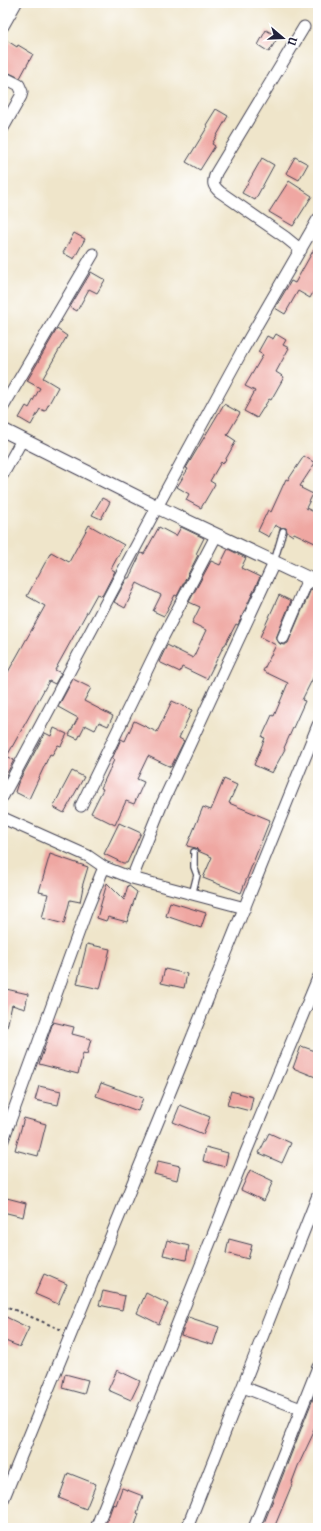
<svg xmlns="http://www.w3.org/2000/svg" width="321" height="1531" viewBox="0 0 321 1531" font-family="'IM FELL French Canon',serif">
<rect width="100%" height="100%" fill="#fff"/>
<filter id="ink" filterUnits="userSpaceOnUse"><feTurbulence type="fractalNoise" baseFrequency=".025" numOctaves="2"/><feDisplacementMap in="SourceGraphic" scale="8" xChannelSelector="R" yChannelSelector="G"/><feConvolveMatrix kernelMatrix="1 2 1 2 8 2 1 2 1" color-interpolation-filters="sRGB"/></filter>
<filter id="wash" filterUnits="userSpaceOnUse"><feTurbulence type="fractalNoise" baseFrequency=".012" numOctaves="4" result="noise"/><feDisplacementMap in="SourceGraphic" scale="16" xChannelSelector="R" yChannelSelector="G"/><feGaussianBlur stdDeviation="0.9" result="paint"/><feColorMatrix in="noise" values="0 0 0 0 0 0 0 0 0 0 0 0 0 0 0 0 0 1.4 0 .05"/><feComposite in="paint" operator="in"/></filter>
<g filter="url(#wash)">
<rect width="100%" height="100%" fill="#efe5ca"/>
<g id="blocks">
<path fill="#efa7a2" d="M266,30l12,7 -9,15 -11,-7z
M3,38l14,9 1,-2 15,9 -13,24 -17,-8z
M216,109l12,7 -16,28 3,2 -15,24 -14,-8 22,-36 -2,-1z
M295,157l13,7 -9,16 -13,-7z
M262,158l12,7 -19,35 -13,-7z
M289,181l23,15 -19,30 -24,-14z
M74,233l11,6 -11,20 -11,-6z
M318,242v41l-8,15 -12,-7 -13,23 -10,-6 16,-27 4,2z
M91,272l14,8 -8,13 -8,-4 -12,22 -7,-4z
M57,329l10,7 -24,42 15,9 -13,24 -5,-2 -9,16 -12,-7 7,-12 3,2 11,-20 -13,-7z
M276,334l10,6 -3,5 6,3 -13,24 8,5 -13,23 -2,-1 -12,19 -13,-7 11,-20 -10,-5 18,-31 -5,-3 9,-16 6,3z
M224,404l16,9 -13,22 9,6 -13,23 -2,-2 -11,19 5,3 -14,24 -15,-8 3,-6 -12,-7 11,-18 -2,-1z
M304,456l11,7 -15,23 2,1 -1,1 12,6 -7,14 12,6v22l-3,7 -21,-10 -1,3 -6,-4 -1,-4h-6l-5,-3 -6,12 -11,-6 10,-21 3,2 15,-33 2,1z
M102,498l8,4 -9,17 -9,-4z
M89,525l35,20 -13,24 4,2 -13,25 -5,-2 -42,76 6,3 -6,11 -6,-3 -42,75 7,4 -9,17 -2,-1v-95l42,-75 -18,-10 24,-44 18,10z
M159,527l17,9 5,-9 23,11 -8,16 2,1 -21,41 -2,-1 -11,21 -11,-5 8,-16 -24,-12 -12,25 -11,-6 13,-24h2l12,-25 3,1z
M228,549l18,9 -5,10 19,9 -22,48 -2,-1 -11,21h-1l-17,34 -25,-12 -2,5 -21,-10 8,-17 26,13 13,-28 -14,-7 8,-16 -11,-5 22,-41 9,4z
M311,589l7,2v77l-16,32 3,1 -21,47 1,1 -13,24 -18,-8 11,-27 -3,-1 10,-22 2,1 14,-33 -25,-12 13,-26 -16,-8 19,-42 12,6 -15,37 4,6 4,1 4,-2z
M73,679l18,9 -7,13 29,15 -5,10 -9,-4 -4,8 -10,-5 -7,14 -9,-4 9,-17 -20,-11z
M172,701l20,9 -13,28 5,3 -13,26 -23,-11 -11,23 7,3 -10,22 -8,-3 -11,24 -24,-12 12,-24 -2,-1 13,-28 -2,-1 9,-20 4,2 9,-20 23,11z
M54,728l13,6 -6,12 -3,-1 -6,10 -2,-1 -21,45 -14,-7 3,-9 27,-50 6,3z
M72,771l12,6 -20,36 -11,-6z
M224,779l13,6 -8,18 41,17 -29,73 -38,-15 9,-21 -14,-6 -2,-3 -9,-2 16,-39 8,3z
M119,823l22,10 -14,30h-4l-19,-9z
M50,854l38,13 -6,20h1l-3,15 -10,-2 -6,24 -22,-6 6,-24 -9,-2z
M107,883l17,17 4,-15 9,7 -10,30 -19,-5 -2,4 -9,-3z
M170,902l36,11 -5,15 -35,-12z
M87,944l23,5 -10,40 -23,-5z
M165,969l22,5 -3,14 -23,-5z
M6,989l22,5 -3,15 -13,-4 -5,22 -4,-1v-25z
M53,1022l21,5 -2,7 19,5 -4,15 -4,-1 -5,21 -39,-10z
M301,1046l17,6v26l-25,-10z
M101,1083l42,15 -5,13 -42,-15z
M39,1086l22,5 -3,14 -23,-5z
M231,1091l22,6 -3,14 -23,-6z
M180,1105l30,12 -7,17 -30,-12z
M24,1118l22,6 -8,32 -23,-6z
M269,1133l22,10 -9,20 -23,-10z
M206,1147l22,6 -3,14 -22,-6z
M158,1161l22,5 -3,14 -23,-6z
M250,1170l23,11 -9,20 -23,-11z
M3,1197l23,6 -3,14 -20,-5z
M229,1239l23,6 -4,14 -22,-6z
M167,1240l22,6 -3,14 -23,-5z
M44,1274l23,10 -9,20 -23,-10z
M103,1291l22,5 -3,14 -23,-5z
M146,1293l22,11 -9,20 -22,-11z
M6,1317l23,11 -9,19 -17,-7v-16z
M188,1317l31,10 -6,18 -32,-10z
M117,1370l23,11 -9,19 -23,-10z
M65,1374l23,6 -4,14 -22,-6z
M318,1386v33l-5,12 1,1 -16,34 -6,16h1l-19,46h-12z
M68,1473l28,11 -10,25 -27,-11z
M122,1488l21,8 -6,17 2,1 -5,14h-18l-10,-4 7,-20 3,1z"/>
</g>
</g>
<g filter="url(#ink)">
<use href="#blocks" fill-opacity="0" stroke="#413f50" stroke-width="1"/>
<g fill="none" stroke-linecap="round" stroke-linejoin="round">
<defs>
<path id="service" d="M274,562l9,-31
M192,895l5,-20 -3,-8v-15"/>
<path id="minor" d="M3,26l13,-23
M3,77l16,8 3,7 -1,4 -18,32
M301,250l-16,-13 -65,-45c-7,-6 -8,-9 -4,-19l88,-146
M3,407l90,-153
M3,474l19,-34
M283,638l25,-59
M3,796l154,-289 85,-156 76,-132
M81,806l82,-169 53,-101
M3,818l85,38 16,11
M245,908l-113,-30 29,-72 113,-243
M3,1140l83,-228 18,-45 28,11
M243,1387l58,22
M3,1500c107,-258 211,-516 315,-775
M96,1528l150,-376 72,-174
M187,1528l131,-333
M254,1528l64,-161"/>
<path id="tertiary" d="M3,430l154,77 161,76"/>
</defs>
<use href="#service" stroke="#413f50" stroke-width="8"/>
<use href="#minor" stroke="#413f50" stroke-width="13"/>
<use href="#tertiary" stroke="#413f50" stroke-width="15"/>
<path stroke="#413f50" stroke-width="2" stroke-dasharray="3 3" stroke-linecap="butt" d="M3,1305l59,25"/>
<use href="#service" stroke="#fff" stroke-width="5.5"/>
<use href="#minor" stroke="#fff" stroke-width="11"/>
<use href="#tertiary" stroke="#fff" stroke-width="13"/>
</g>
</g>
<rect width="321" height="1531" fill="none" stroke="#fff" stroke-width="16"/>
<g transform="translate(283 38) rotate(109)" stroke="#ffffff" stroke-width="3" paint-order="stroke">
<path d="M0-3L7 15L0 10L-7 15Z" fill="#22223b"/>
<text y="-6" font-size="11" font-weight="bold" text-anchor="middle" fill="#22223b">U</text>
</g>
</svg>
